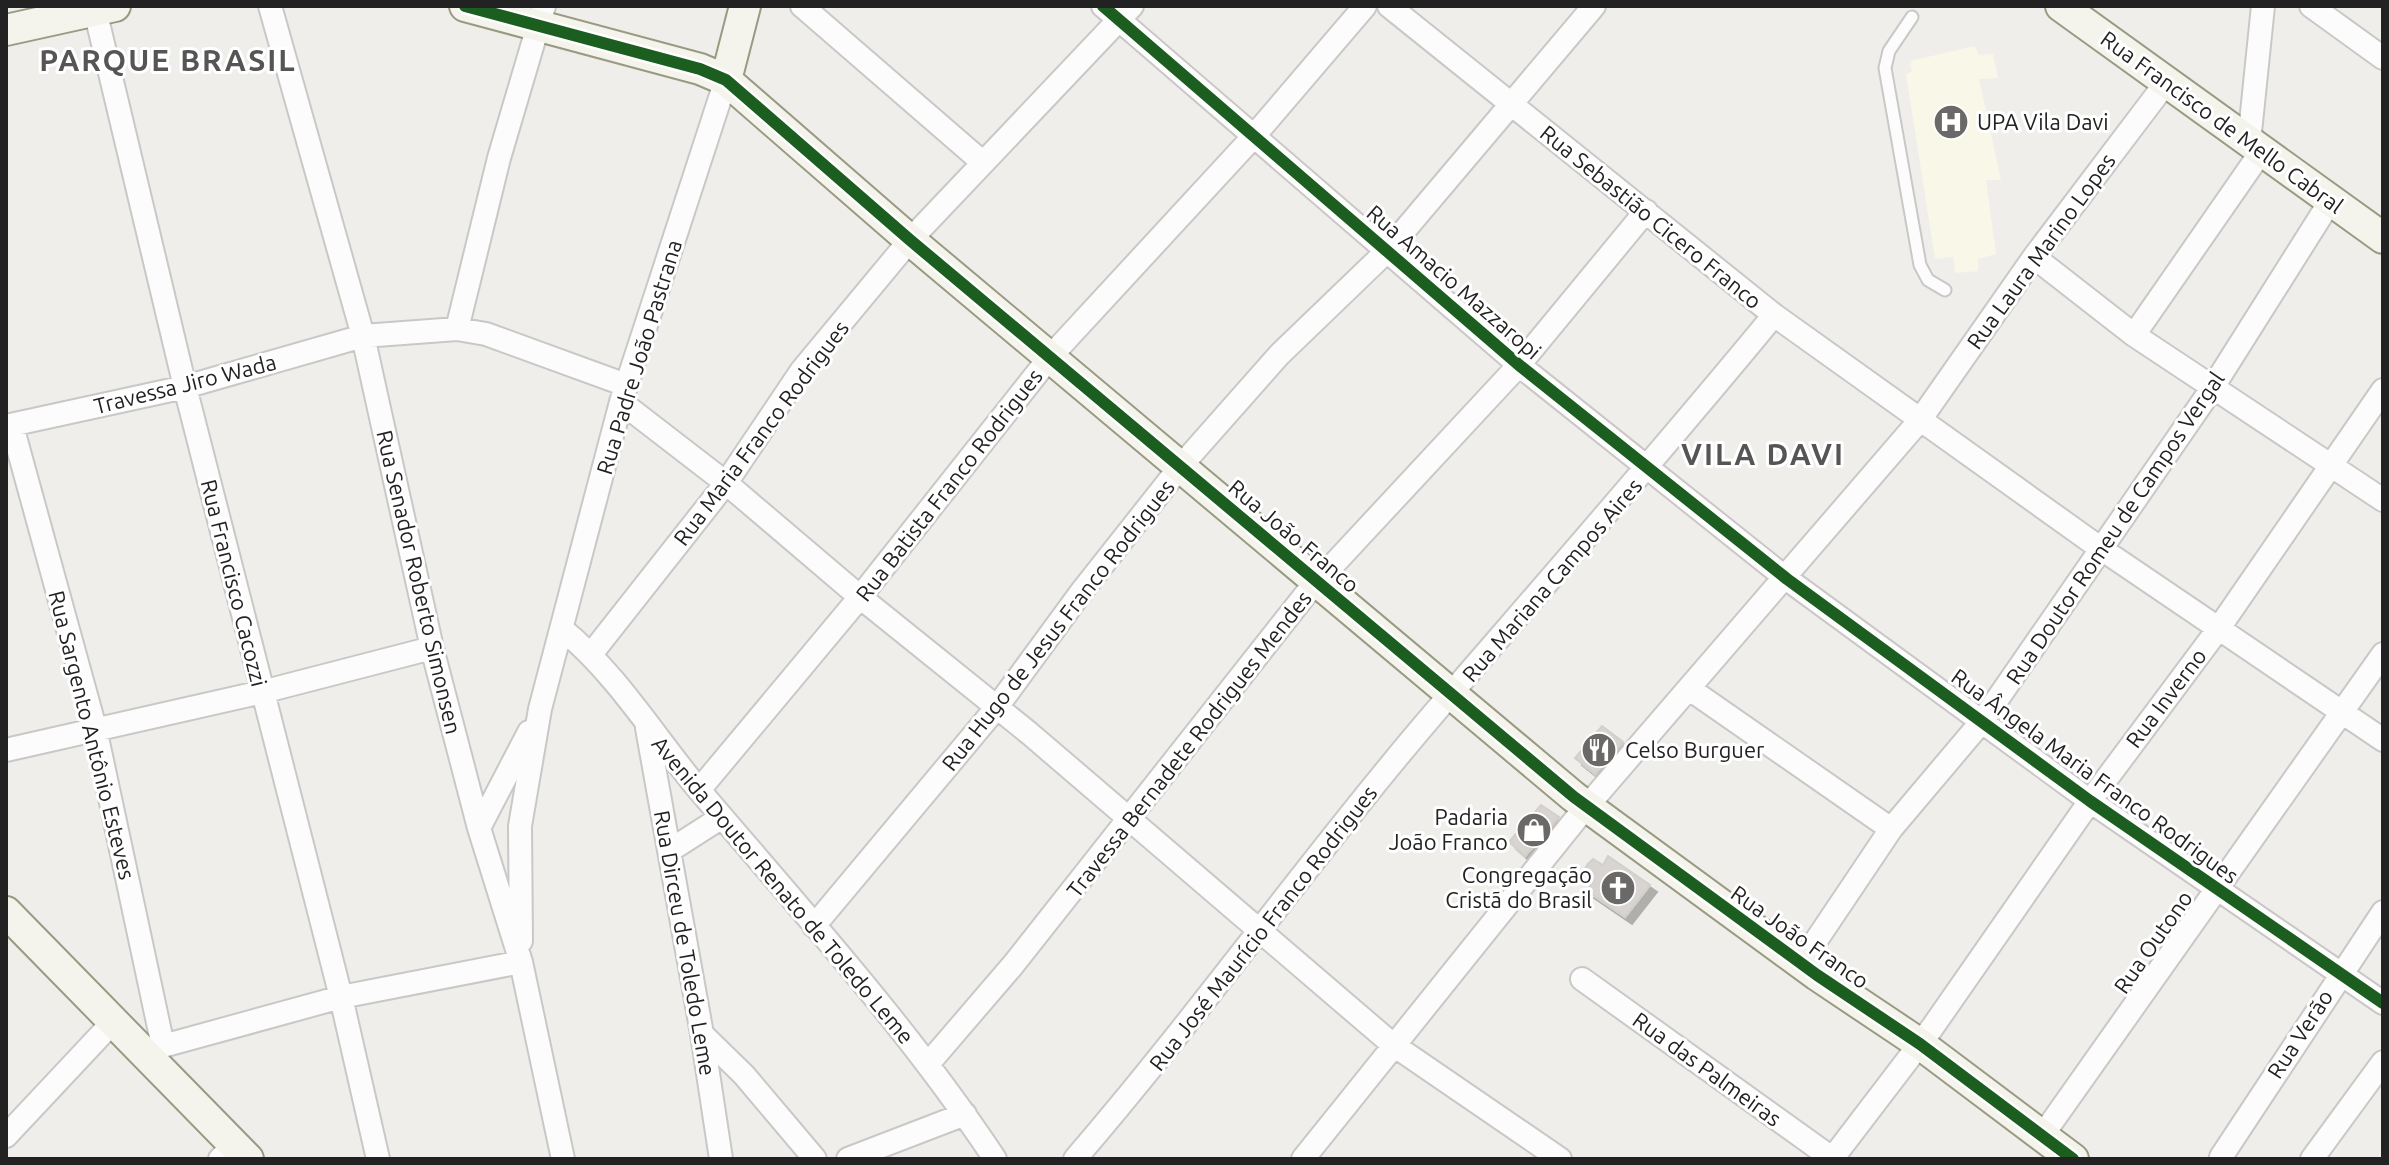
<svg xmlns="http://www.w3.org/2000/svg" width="2389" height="1165" viewBox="0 0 2389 1165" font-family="Ubuntu,sans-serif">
<defs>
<filter id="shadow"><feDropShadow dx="7" dy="7" stdDeviation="0" flood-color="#0004"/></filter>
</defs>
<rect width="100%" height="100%" fill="#f0eeeb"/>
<path fill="#f8f7e8" d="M1975,46l4,9 14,-1 5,24 -19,1 22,101h-15l10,74 -18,5v12l-23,2 -2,-16 -18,2 -29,-185 6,-3 -2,-10z"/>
<path fill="#d7d4d2" stroke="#d3d0cc" stroke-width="2" filter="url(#shadow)" d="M1602,726l21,16 -28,32 -20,-16z
M1541,805l18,12 -34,39 -16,-14z
M1608,856l42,29 -25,32 -38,-26 7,-11 -11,-8 5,-8 5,-5 10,6z"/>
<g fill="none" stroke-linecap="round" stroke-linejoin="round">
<defs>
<path id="lane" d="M1912,17l-23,34 -4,17 35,197 8,15 17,10"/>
<path id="street" d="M94,6l91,381 156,610 37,162
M270,6l93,330 69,312 47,180 42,134 42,197
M802,6l179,155
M1103,6l416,359 268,214 303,222 293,202
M1389,6l385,309 326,233 283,192
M2311,6l72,52
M2249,142l14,-136
M2034,257l100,78 249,165
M457,329l42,-171 45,-152
M2134,335l127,-183
M621,402l105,81 134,114 169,136 363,311 168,115
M6,426l179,-39 178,-51 94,-7 29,5 140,51
M12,426l83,302 68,318
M562,629c54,44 92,107 137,161 102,120 209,238 296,369
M592,653l134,-170 76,-113 108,-130 222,-234
M1691,690l200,139
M647,728l55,306 19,125
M6,750l256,-58 170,-44
M699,790l161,-193 190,-240 204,-221 111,-130
M479,828l50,-96
M669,851l53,-34
M814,926l183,-219 85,-116 98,-124 99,-112 108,-104 207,-245
M521,941l-1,-115 20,-117 81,-307 105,-322
M1801,963l90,-134 92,-109 230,-333 118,-187
M1582,979l251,180
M702,1034l42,41 71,84
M152,1055l11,-9 178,-49 180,-35
M928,1064l85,-99 293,-371 213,-229 127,-154
M6,1136l106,-113
M2042,1136l341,-482
M2221,1157l162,-245
M220,1159l14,-14
M848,1159l117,-45
M1075,1159c125,-145 236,-302 361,-448 113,-131 228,-262 338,-396
M1303,1159l273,-340 344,-399 114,-163 131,-173
M1832,1159l100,-131 158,-227 129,-173 164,-238
M2312,1159l71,-97"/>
<path id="secondary" d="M465,6l235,63 26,11 184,160 664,557 243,178 103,69 153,115
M2061,6l322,232
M6,30l109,-24
M726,80l19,-74
M6,912l242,247"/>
</defs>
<use href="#lane" stroke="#c9c8c7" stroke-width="15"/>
<use href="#street" stroke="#c9c8c7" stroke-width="26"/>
<use href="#secondary" stroke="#999a82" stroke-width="34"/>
<use href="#lane" stroke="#fdfcfc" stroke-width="11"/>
<use href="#street" stroke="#fdfcfc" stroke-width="22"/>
<use href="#secondary" stroke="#f4f4ed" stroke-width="30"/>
<defs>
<path id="cycleway" d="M465,6l235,63 26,11 184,160 664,557 243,178 103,69 153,115
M1103,6l416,359 268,214 303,222 293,202"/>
</defs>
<use href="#cycleway" stroke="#fff" stroke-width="17"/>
<use href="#cycleway" stroke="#1b5e20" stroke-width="12"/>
</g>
<defs>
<symbol id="hospital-disc" viewBox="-11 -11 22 22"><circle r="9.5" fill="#6a6968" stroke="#fff"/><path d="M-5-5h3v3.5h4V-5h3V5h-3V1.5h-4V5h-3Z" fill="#fff"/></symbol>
<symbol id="restaurant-disc" viewBox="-11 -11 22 22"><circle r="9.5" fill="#6a6968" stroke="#fff"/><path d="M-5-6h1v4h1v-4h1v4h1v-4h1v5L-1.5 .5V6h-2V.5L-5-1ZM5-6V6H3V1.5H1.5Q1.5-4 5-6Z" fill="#fff"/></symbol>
<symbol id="shop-disc" viewBox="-11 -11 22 22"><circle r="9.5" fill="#6a6968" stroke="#fff"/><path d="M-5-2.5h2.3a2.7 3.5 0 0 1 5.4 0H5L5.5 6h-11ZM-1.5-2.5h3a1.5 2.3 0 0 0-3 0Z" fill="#fff"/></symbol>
<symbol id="church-disc" viewBox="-11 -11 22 22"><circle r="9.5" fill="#6a6968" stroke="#fff"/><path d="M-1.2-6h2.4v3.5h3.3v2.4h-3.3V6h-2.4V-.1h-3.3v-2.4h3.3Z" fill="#fff"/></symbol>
</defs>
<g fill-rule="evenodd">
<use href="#hospital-disc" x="1931" y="102" width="40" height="40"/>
<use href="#restaurant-disc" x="1579" y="730" width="40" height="40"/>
<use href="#shop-disc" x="1514" y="810" width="40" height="40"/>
<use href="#church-disc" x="1598" y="868" width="40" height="40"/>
</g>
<g text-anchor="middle" stroke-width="6" stroke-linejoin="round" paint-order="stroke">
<g font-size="22" fill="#222" stroke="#fff" text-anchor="start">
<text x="1977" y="130">UPA Vila Davi</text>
<text x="1625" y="758">Celso Burguer</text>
<text x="1508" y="825" text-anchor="end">Padaria<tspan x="1508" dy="25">João Franco</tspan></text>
<text x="1592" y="883" text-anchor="end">Congregação<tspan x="1592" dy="25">Cristã do Brasil</tspan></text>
</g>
<g font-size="22" fill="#222" stroke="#fff">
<text transform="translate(2222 122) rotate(36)" y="8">Rua Francisco de Mello Cabral</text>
<text transform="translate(1651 217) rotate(39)" y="8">Rua Sebastião Cicero Franco</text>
<text transform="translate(2041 251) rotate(-54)" y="8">Rua Laura Marino Lopes</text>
<text transform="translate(1454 282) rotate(41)" y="8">Rua Amacio Mazzaropi</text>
<text transform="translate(639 357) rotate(-73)" y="8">Rua Padre João Pastrana</text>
<text transform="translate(185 384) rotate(-14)" y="8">Travessa Jiro Wada</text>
<text transform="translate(761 433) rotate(-53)" y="8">Rua Maria Franco Rodrigues</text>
<text transform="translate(949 485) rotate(-52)" y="8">Rua Batista Franco Rodrigues</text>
<text transform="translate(2115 528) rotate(-56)" y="8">Rua Doutor Romeu de Campos Vergal</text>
<text transform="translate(1294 536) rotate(40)" y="8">Rua João Franco</text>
<text transform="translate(1552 580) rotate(-49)" y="8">Rua Mariana Campos Aires</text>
<text transform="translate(419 582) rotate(77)" y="8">Rua Senador Roberto Simonsen</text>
<text transform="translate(234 583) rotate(76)" y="8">Rua Francisco Cacozzi</text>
<text transform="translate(1058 625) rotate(-52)" y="8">Rua Hugo de Jesus Franco Rodrigues</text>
<text transform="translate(2166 698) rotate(-53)" y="8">Rua Inverno</text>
<text transform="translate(92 735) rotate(76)" y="8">Rua Sargento Antônio Esteves</text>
<text transform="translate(1189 744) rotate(-52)" y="8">Travessa Bernadete Rodrigues Mendes</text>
<text transform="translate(2095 776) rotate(36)" y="8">Rua Ângela Maria Franco Rodrigues</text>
<text transform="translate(783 890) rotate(50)" y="8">Avenida Doutor Renato de Toledo Leme</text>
<text transform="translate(1263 928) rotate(-52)" y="8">Rua José Maurício Franco Rodrigues</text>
<text transform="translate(1800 937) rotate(35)" y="8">Rua João Franco</text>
<text transform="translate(2153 942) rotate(-55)" y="8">Rua Outono</text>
<text transform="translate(685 943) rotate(80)" y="8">Rua Dirceu de Toledo Leme</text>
<text transform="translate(2300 1034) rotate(-57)" y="8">Rua Verão</text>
<text transform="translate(1707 1069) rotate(36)" y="8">Rua das Palmeiras</text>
</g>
<g font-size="30" font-weight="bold" letter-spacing="2" fill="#555" stroke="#fff">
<text x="168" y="71">PARQUE BRASIL</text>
<text x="1763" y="465">VILA DAVI</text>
</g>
</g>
<rect width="2389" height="1165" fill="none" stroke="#222222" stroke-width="16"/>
</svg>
